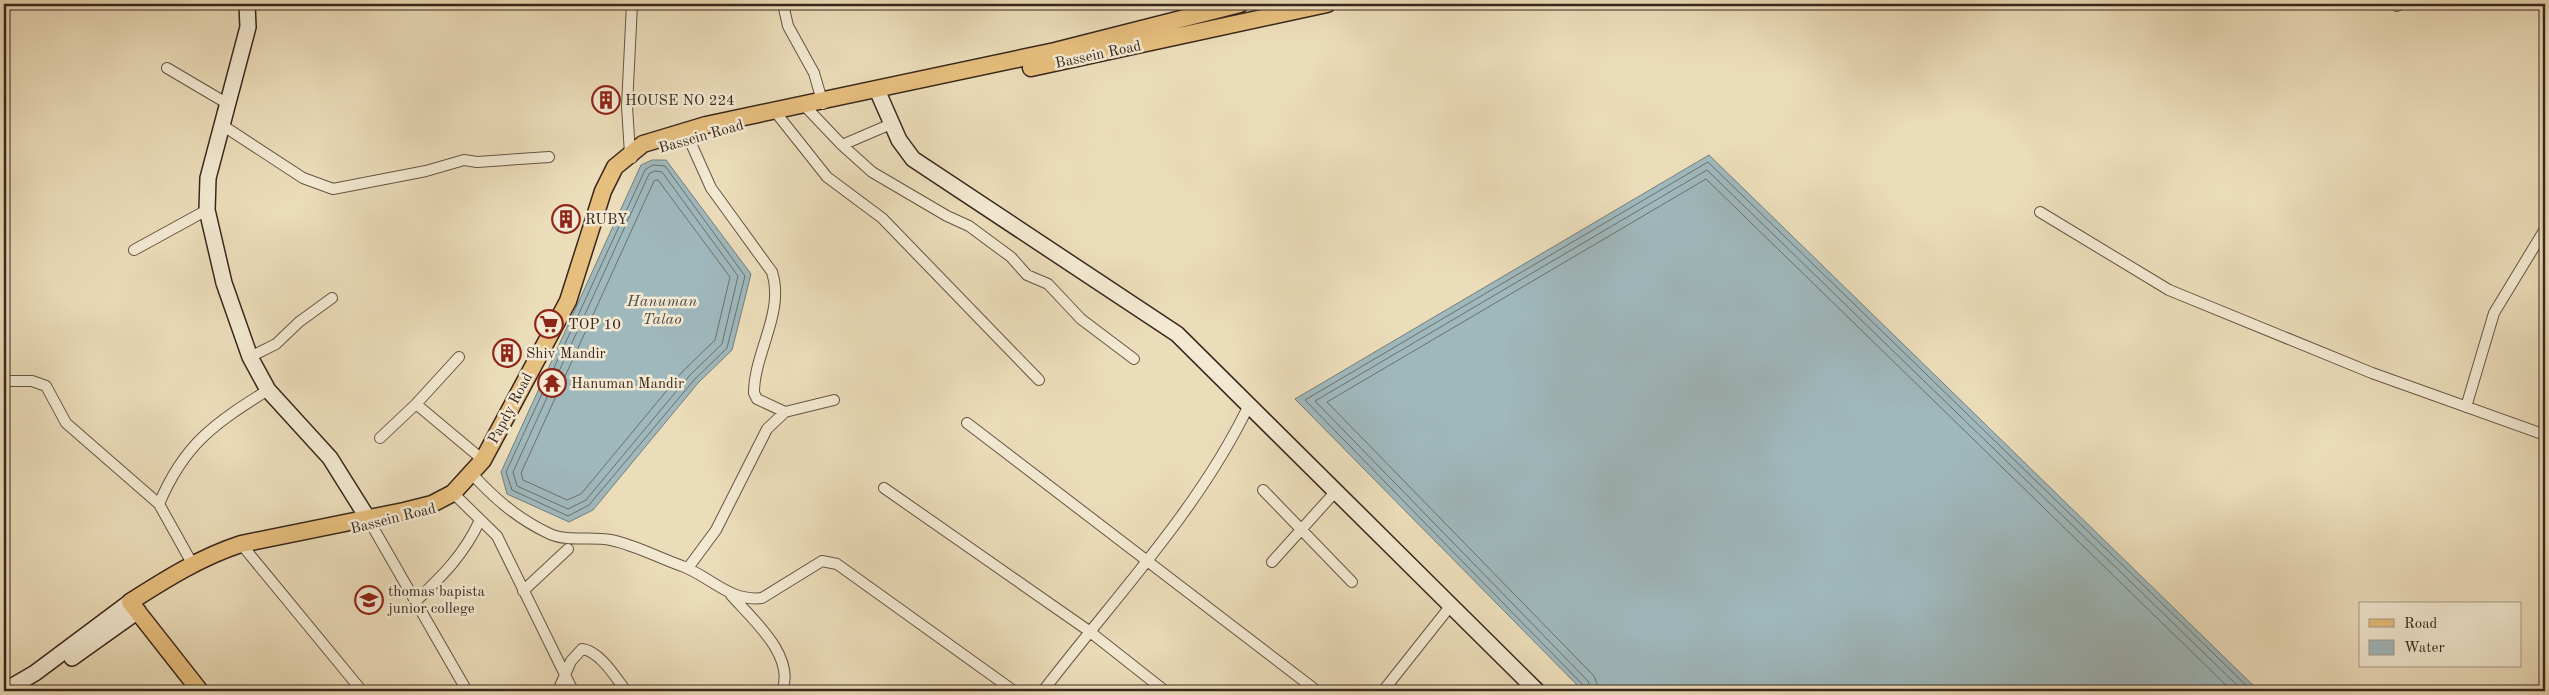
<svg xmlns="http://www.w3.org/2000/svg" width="2549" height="695" viewBox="0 0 2549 695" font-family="'Old Standard TT',serif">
<rect width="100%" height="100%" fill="#ecddba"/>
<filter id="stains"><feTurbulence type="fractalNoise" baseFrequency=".004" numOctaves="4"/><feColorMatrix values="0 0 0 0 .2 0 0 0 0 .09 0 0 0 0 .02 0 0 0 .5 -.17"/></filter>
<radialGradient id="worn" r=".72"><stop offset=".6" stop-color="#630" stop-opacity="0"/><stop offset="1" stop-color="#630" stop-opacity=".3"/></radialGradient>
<path fill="#9fb8bc" stroke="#767e7c" d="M1709,155l550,536h-676l-288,-292z
M652,160h14l85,114 -19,76 -34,33 -105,127 -24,12 -62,-28 -6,-22 140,-307z"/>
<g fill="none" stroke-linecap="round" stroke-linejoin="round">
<path stroke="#6c706c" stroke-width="1" d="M653,165l12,1 80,110 -18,72 -33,32 -105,125 -21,11 -56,-26 -6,-18 139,-302z
M655,171l7,1 76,104 -16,68 -33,32 -103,124 -18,9 -51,-23 -4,-14 136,-298z
M658,180l72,97 -15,63 -32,31 -102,123 -14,6 -44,-20 -2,-7 133,-292z
M1586,691l-2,-5 -279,-286 403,-238 544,529
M1592,691l-4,-10 -273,-280 392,-231 536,521
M1600,691l-6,-15 -267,-274 379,-223 526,512"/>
<defs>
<path id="street" d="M783,4l5,22 26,47 9,31
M2397,6l4,-2
M167,68l61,36
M802,103l40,42 30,27 75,44 22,10 42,31 16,18 21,9 33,35 53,40
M773,109l54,68 55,41 157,162
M222,125l81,53 30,11 93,-18 38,-11 13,2 72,-5
M685,130l26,58 61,84c13,40 -18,81 -18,121l3,6 28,13
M842,145l49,-21
M632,158l-2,-4 -3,-48 5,-102
M2040,212l129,78 203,83 173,62
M134,250l73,-40
M250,357l26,-13 23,-22 33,-24
M4,381h28l14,5 20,37 93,81
M416,404l67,56
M2466,407l28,-94 51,-84
M967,423l350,268
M380,438l36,-34 43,-47
M472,474c23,25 46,45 78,60 18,8 41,2 61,6 24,5 48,18 71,26 29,11 48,36 80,32l60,-37 15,3 177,127
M884,488l205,143 76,60
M1263,490l89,92
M453,493l44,43 76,155
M367,517l100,174
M241,544l121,147
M1272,562l64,-71
M193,565l-34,-61c25,-60 56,-81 109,-114
M688,568l28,-38 51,-101 18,-17 49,-12
M523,591l45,-42
M731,595c21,24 65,61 51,96
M415,602c27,-26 49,-47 65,-82
M558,691l13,-30 11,-12c18,2 34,29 44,42
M1043,691c71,-93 155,-180 206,-286
M1383,691l69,-87"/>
<path id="secondary" d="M247,4l1,23 -40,151 -1,32 17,73 26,74 18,33 62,68 37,59
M877,90l22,50 14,19 264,175 360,357
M72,658l66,-47
M4,691l31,-18 95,-71"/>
<path id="primary" d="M1031,68l296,-64
M200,691l-70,-89c36,-23 71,-45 111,-58l163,-33 28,-7 21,-11 30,-33 85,-159 35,-110 12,-24 28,-23 63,-19 349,-74 185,-47"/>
</defs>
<use href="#street" stroke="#655444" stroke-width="12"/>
<use href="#secondary" stroke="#38271d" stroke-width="18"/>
<use href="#primary" stroke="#38271d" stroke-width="19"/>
<use href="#street" stroke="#f3e9d2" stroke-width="10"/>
<use href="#secondary" stroke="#f3e9d2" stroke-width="15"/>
<use href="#primary" stroke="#e6be7d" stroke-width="16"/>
</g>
<defs>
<symbol id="building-ring" viewBox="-11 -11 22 22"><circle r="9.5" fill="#f3e9d2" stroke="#8f2418" stroke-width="1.5"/><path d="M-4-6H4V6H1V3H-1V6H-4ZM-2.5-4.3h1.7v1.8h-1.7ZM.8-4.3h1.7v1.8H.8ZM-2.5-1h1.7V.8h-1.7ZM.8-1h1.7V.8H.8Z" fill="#8f2418"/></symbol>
<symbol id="supermarket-ring" viewBox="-11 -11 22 22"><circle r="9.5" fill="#f3e9d2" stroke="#8f2418" stroke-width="1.5"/><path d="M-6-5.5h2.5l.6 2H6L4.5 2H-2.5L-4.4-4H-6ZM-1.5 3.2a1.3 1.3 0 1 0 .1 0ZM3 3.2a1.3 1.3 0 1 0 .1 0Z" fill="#8f2418"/></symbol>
<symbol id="temple-ring" viewBox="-11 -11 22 22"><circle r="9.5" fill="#f3e9d2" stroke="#8f2418" stroke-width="1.5"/><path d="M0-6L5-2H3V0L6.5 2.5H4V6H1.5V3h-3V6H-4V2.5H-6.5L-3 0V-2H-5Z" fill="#8f2418"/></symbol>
<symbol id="university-ring" viewBox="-11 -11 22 22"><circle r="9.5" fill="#f3e9d2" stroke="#8f2418" stroke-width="1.5"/><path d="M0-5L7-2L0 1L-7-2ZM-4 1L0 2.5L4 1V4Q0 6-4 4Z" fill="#8f2418"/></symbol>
</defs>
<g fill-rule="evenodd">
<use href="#building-ring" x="590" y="84" width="32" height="32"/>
<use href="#building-ring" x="550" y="203" width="32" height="32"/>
<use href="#supermarket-ring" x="533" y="308" width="32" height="32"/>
<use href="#building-ring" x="491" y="337" width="32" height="32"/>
<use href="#temple-ring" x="536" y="367" width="32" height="32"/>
<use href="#university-ring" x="353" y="584" width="32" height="32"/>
</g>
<g text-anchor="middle" stroke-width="5" stroke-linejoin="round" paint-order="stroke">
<g font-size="15" fill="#38271d" stroke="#f3e9d2">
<text transform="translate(1098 54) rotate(-12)" y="5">Bassein Road</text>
<text transform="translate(701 136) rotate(-16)" y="5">Bassein Road</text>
<text transform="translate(510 408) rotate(-62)" y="5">Papdy Road</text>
<text transform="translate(393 518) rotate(-14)" y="5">Bassein Road</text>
</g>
<g font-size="15" fill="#38271d" stroke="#f3e9d2" text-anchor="start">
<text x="625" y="105">HOUSE NO 224</text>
<text x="585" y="224">RUBY</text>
<text x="568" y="329">TOP 10</text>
<text x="526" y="358">Shiv Mandir</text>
<text x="571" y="388">Hanuman Mandir</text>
<text x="388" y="596">thomas bapista<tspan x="388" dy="17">junior college</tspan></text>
</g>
<g font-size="16" font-style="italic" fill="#524b45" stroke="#f3e9d2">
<text x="662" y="306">Hanuman<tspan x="662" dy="18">Talao</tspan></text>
</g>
</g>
<rect width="2549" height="695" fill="none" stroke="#ecddba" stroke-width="20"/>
<rect x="5" y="5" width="2539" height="685" fill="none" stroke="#38271d" stroke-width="2.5"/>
<rect x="10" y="10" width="2529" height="675" fill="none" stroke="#38271d"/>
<rect x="2359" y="602" width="162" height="65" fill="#f3e9d2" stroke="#a89b8a"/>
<rect x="2369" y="619" width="25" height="8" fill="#e6be7d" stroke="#a89b8a"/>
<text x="2404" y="628" font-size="15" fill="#38271d">Road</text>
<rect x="2369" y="640" width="25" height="15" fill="#9fb8bc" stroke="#a89b8a"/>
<text x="2404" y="652" font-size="15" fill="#38271d">Water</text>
<rect width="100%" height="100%" filter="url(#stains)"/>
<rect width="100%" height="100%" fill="url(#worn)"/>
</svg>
